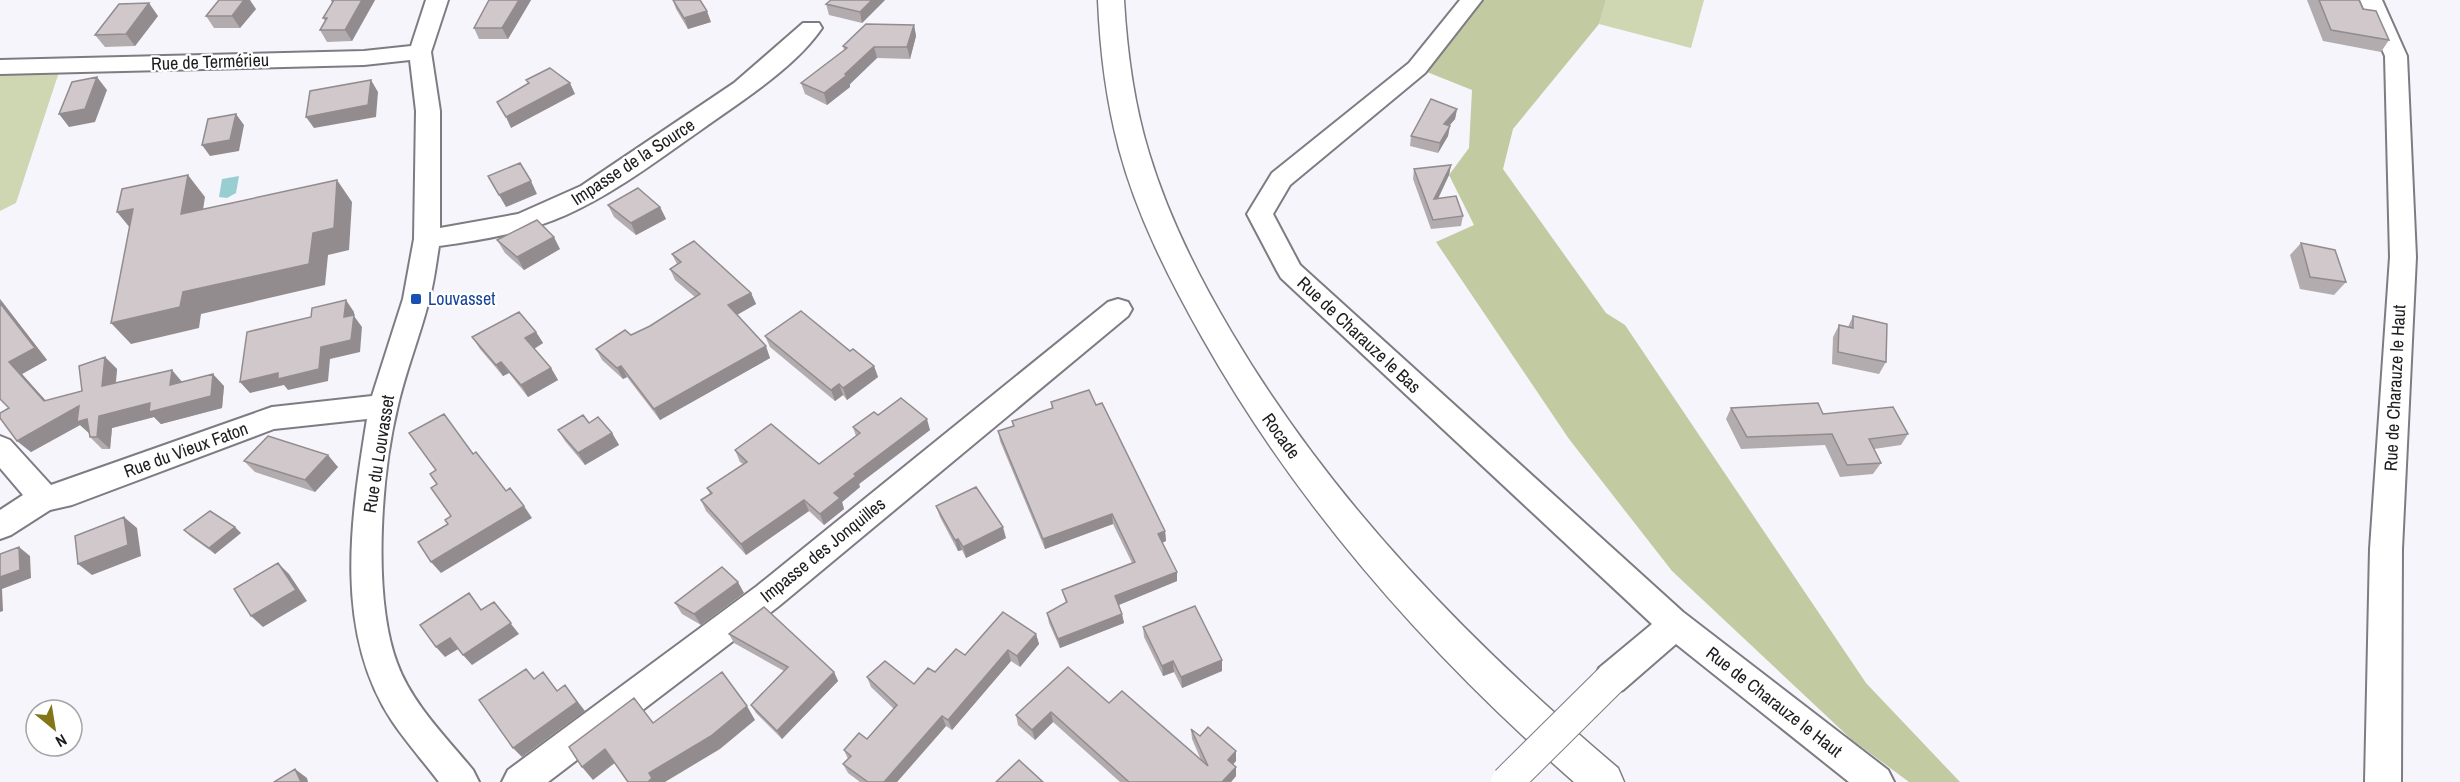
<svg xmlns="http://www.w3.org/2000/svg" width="2460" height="782" viewBox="0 0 2460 782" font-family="'Archivo Narrow',sans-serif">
<rect width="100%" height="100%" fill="#f6f5fb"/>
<path fill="#ced6b2" d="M1606,0h98l-13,48 -92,-24z
M59,72l-43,131 -16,8v-138z"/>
<path fill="#c2caa2" d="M1471,0h135l-7,24 -86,105 -10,40 103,144 19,12 241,358 94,99h-51l-58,-43 -179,-168 -103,-132 -133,-197 38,-17 -25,-50 20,-27 3,-58 -55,-22z"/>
<path fill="#98cdd2" d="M239,176l-3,17 -9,5 -8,-1 3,-18z"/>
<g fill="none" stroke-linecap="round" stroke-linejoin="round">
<defs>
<path id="minor" d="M426,0h22l-17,52 9,59v117l78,-14 63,-28 153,-103 69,-60h16l3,5c-27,40 -82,74 -121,102 -43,30 -86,63 -135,85 -40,18 -84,25 -127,31 -3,18 -5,37 -10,54 -9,36 -23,70 -31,105 -17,69 -26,191 -1,258 15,41 49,74 76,107l6,12h-40c-15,-20 -33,-40 -47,-61 -59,-90 -41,-203 -25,-302l-93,10 -202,76 -22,5 -39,25 -11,4v-29l23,-15 -23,-27v-32l10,4 41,45 221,-78 100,-11 31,-97 11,-60 2,-128 -6,-51 -46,5 -364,9v-14l364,-9 47,-5z
M1460,0h22l-57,73 -135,112 -17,29 27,51 383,347 205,158 6,12h-45l-173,-138 -53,46 -12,4 -12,-4 -5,-11 5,-11 53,-44 -371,-346 -4,-7 -30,-57 25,-41 137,-110z
M2360,0h22l25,56 9,201 -14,292 -1,233h-36l5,-233 20,-292 -5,-201z
M1118,299l10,3 4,7 -4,7 -349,290 -231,176h-46l6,-12 249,-184 351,-284z"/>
<path id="primary" d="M1098,0h26c3,52 10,104 25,153 19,63 49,123 83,180 100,169 237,309 386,435l6,14h-50c-146,-128 -275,-273 -371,-443 -34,-60 -66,-123 -84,-190 -13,-49 -19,-99 -21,-149z"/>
</defs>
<use href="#minor" stroke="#7e7c82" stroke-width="4"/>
<use href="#primary" stroke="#7e7c82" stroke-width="3"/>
<use href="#minor" fill="#fff" fill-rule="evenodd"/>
<use href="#primary" fill="#fff" fill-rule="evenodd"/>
<defs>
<path id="minor-bridge" d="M1507,782l104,-103"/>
</defs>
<use href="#minor-bridge" stroke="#7e7c82" stroke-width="34" stroke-linecap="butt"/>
<use href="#minor-bridge" stroke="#fff" stroke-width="32"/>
</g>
<path fill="#b3acaf" d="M331,0h44l-23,41 -25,1 -7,-12 5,-9 -2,-3 9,-15z
M531,0l-23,39h-29l-5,-11z
M673,0l38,22 -23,7 -12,-20z
M885,0l-23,23 -33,-8 -3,-11z
M2307,0h52l4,9 26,31 -8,12 -58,-11z
M256,9l-16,19h-26l-8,-12z
M158,16l-23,30 -30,1 -10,-12z
M914,25l2,11 -6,23 -33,-1 -27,26v3l-23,18 -22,-11 -4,-11 43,-33 -1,-4z
M1457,109l-2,10 -6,7 -1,10 -10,17 -28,-7 1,-10z
M1451,165l-2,10 -11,24 25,17 -2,10 -30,3 -18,-50 1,-10z
M608,205l52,2 6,12 -30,16 -22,-18z
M497,240l63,9 -36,21 -19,-17z
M2301,243l45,39 -12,13 -34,-6 -10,-34z
M672,254l79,39 5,11 -19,11 33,43 -110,62 -33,-43 -4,2 -21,-19 -6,-11 35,-14 19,-9 45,-29 -20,-17 -5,-11 7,-5z
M0,299l47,61 -25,14 23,27 37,-10 23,-34 12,12 -1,14 66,-1 42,4 -2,22 -61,16 -7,-7 -42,11 -2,21h-8l-12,-12 -1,-4 -9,-8 -49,27 -14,-11 -8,-33 -9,-9z
M1853,316l33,46 -7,12 -47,-10 1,-27 6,-12 9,2z
M536,332l7,11 -9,6 17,19 7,12 -30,17 -19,-24 -6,3 -23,-27 -8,-12z
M765,336l85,15 24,15 4,11 -31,23 -4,-5 -8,6 -65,-54z
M1051,402l45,3 69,126 1,10 -4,2 15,29v9l-58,24 5,18 -64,25 -11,-25 -2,-10 19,-10 -4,-13 70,-27 -19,-39 -68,25 -45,-108 -2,-10 15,-5 -1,-5 40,-12z
M1731,408l92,6 85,20 -7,11 -27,4 7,14 -8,11 -33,3 -15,-32 -84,4 -15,-30z
M878,415l52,15 -71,54 1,3 -18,15 2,7 -20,16 -15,-14 -63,44 -40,-44 -5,-11 9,-6 -3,-6 36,-24 -3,-2 -5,-12 84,14 37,-28 -3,-9z
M589,423l23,10 7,12 -34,20 -20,-24 -7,-11z
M244,461l94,6 -23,25 -60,-20z
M936,506l70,32 -40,20 -4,-8 -4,1 -18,-34z
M184,530l57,3 -26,21 -25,-18z
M744,593l-43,32 -19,-11 -7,-11z
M1143,627l79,44 -40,17 -8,-16 -11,4 -19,-39z
M729,634l105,38 4,9 -56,58 -26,-26 -5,-8 33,-34 -50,-28z
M1036,634l3,10 -19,23 -9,-6 -59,69 -6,-4 -49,56h-37l-12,-9 -5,-9 5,-5 -4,-9 23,-11 27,-30 -23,-22 -4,-10 47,7 51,-29z
M1109,703l92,57 -9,-21 -1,-10 9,7 36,15v10l-3,3 3,12 -5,6h-111l-67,-60 -18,18 -17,-15 -2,-10z"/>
<path fill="#928c8e" d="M244,0h6l6,9 -16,19 -8,-12z
M362,0h13l-23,41 -7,-11z
M519,0h12l-23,39 -6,-11z
M872,0h13l-23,23 -2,-11z
M149,3l9,13 -23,30 -9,-12z
M707,11l4,11 -23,7 -4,-11z
M914,25l2,11 -6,23 -3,-12z
M874,47l3,11 -27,26v3l-23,18 -3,-12z
M97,77l10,13 -12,32 -26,5 -10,-13z
M371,80l7,12 -2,25 -62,11 -8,-11z
M570,83l5,11 -64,34 -5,-11z
M1457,109l-2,10 -13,15 2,-10z
M236,114l8,11 -5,26 -29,5 -8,-11z
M1450,126l-2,10 -10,17 2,-10z
M1451,165l-2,10 -16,34 1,-10z
M188,175l17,22 -6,39 -18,-22z
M337,180l15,22 -3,48 -21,5 -3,30 -124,29 -2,14 -68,16 -20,-21 72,-31 130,-59z
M531,181l6,13 -31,13 -7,-12z
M660,207l6,12 -30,16 -5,-12z
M133,209l2,25 -18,-22z
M554,237l6,12 -36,21 -7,-13z
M751,293l5,11 -23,13 -5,-12z
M0,299l47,61 -25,14 35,39 -13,-12 -35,-39z
M346,300l8,12v4l8,11 -2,25 -30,7 -2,22 -40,9 -4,-5 -34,8 -10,-11 81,-35 23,-30z
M536,332l7,11 -11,7 -7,-12z
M766,346l4,12 -110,62 -6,-11z
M105,357l12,12 -3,29 -12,-12z
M501,362l8,11 -6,3 -7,-11z
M621,366l6,11 -4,2 -6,-11z
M874,366l4,11 -31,23 -4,-12z
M551,368l7,12 -30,17 -7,-12z
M172,370l11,13 -13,2z
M213,374l11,12 -2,22 -61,16 -7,-7 -42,11 -2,21 -13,-12 -7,-3 -10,-9 -49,27 -14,-11 62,-35 20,10z
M839,384l4,11 -8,6 -4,-11z
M927,419l3,11 -71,54 1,3 -18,15 2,7 -20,16 -4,-11 14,-21 20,-19z
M612,433l7,12 -34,20 -7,-12z
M328,455l10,12 -23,25 -10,-12z
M804,500l5,11 -63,44 -5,-11z
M524,506l8,12 -91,55 -10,-11z
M1112,514l1,10 -68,25 -2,-10z
M124,517l13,11 4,28 -49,19 -14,-11z
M235,527l6,6 -26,21 -6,-6z
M1003,527l3,11 -40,20 -3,-11z
M1165,531l1,10 -7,3 -1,-10z
M958,539l4,11 -4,1 -3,-11z
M19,547l11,9 1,22 -29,11 1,22 -3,1v-35z
M278,563l11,11 18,27 -44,26 -12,-11z
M1177,572v9l-61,25 -1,-10z
M738,582l6,11 -43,32 -7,-11z
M494,602l25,32 -47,31 -9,-10z
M1122,614l2,9 -64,25 -2,-9z
M1036,634l3,10 -19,23 -3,-11z
M450,638l10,10 -15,9 -9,-10z
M1008,650l3,11 -59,69 -4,-10z
M1222,660v11l-40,17 -1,-11z
M1173,661l1,11 -11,4 -1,-10z
M834,672l4,9 -56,58 -5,-8z
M565,685l20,26 -63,46 -9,-9z
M747,706l8,14 -35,29 -55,33h-17l1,-9z
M1051,712l2,10 -18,18 -3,-10z
M942,716l4,10 -49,56h-13z
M605,749l11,13 -23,18 -11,-13z
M1236,751v10l-8,9v-10z
M1236,767v9l-5,6h-9z
M295,769l12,9 1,4h-7z"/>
<path fill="#d0c8cb" stroke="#928c8e" stroke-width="1.5" d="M219,0h25l-12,16h-26z
M331,0h31l-17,30h-25l7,-12h-4l11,-18z
M489,0h30l-17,28h-28z
M673,0h27l7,11 -23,7z
M831,0h41l-12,12 -34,-8z
M2319,0h40l4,9 13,2 13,29 -58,-10z
M149,3l-23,31 -31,1 24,-31z
M866,24l48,1 -7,22h-33l-29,27 2,1 -23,18 -23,-10 46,-35 -4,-2z
M550,68l20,15 -64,34 -9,-15 32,-19 -3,-3z
M97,77l-12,32 -26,5 13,-32z
M371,80l-3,25 -62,12 4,-26z
M1431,99l26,10 -13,15 6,2 -10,17 -29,-7z
M236,114l-6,26 -28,5 6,-26z
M520,163l11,18 -32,14 -11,-19z
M1451,165l-17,34 22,-3 7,20 -30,4 -19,-51z
M188,175l-7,39 156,-34 -3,48 -21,5 -4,31 -126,28 -3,15 -69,16 22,-114 -16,3 5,-23z
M638,188l22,19 -29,16 -23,-18z
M537,220l17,17 -37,20 -20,-17z
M694,241l57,52 -23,12 38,41 -112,63 -33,-43 -4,2 -21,-19 29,-19 6,5 19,-9 50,-32 -30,-25 11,-7 -9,-8z
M2301,243l34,7 11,32 -36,-5z
M346,300l-2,17 10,-2 -3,25 -30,7 -2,22 -41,10v-6l-38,9 7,-50 64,-15 1,-9z
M0,303l35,45 -26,14 35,39 38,-10 -3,-25 26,-9 -3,29 70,-16 -2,15 43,-11 -2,22 -62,16 1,-9 -51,13 -2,21h-7l-3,-18 -10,3 2,-16 -62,35 -17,-23v-5l9,-5 -9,-9z
M801,311l49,40 3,-2 21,17 -31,22 -4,-4 -8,6 -66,-54z
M519,312l17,20 -11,6 26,30 -30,17 -20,-23 -5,3 -24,-28z
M1853,316l34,8 -1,38 -48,-10 1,-27 14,3z
M1089,390l7,15 6,-2 63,128 -7,3 19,38 -62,24 7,18 -64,25 -11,-26 20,-11 -5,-12 73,-28 -23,-48 -69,25 -45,-108 16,-5 -2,-5 41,-13 -2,-6z
M901,398l26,21 -73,55 2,2 -22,17 6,5 -20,16 -16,-14 -63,44 -40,-44 11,-7 -5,-5 40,-26 -12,-12 36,-26 48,40 41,-31 -7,-6 21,-15 4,3z
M1818,403l5,11 70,-7 15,27 -39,5 12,24 -34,2 -15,-31 -85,3 -16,-29z
M444,414l29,40 3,-2 30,39 4,-3 14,18 -93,56 -13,-20 30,-18 -3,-4 6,-4 -20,-28 6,-4 -7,-10 6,-4 -27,-37z
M583,415l6,8 9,-6 14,16 -34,20 -20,-23z
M268,436l60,19 -23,25 -61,-19z
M976,487l27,40 -40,20 -5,-8 -3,1 -19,-34z
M210,511l25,16 -26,21 -25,-18z
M124,517l4,28 -50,19 -3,-28z
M19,547l1,23 -20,7v-23z
M278,563l18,27 -45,26 -17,-27z
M722,567l16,15 -44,32 -19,-11z
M469,593l12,17 13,-8 17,21 -48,32 -13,-17 -14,9 -16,-22z
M1195,606l27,54 -41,17 -8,-16 -11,5 -19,-39z
M764,607l70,65 -57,59 -26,-26 37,-38 -59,-33z
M1003,612l33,22 -19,22 -9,-6 -60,70 -6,-4 -58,66h-16l-25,-18 8,-8 -7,-6 15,-17 8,6 30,-34 -30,-28 18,-16 29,23 14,-16 7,4 21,-23 9,6z
M1068,667l41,36 13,-12 86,75 -17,-37 9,7 8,-9 28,24 -8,9 8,7 -14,15h-93l-78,-70 -19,18 -16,-15z
M526,669l8,10 9,-7 14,19 8,-6 12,17 -64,46 -34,-48z
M722,672l25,34 -36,30 -62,37 3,5 -4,4h-20l-23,-33 -23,18 -13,-20 65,-49 19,25z
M1019,760l24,22h-47z
M295,769l6,13h-27z"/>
<rect fill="#1a4fb4" stroke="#fff" stroke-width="2" x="410" y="293" width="12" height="12" rx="3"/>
<g text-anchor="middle" stroke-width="4.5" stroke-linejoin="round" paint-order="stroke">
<g font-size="18" fill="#1d1c1e" stroke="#fff">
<text transform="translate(210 62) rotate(-2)" y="6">Rue de Termérieu</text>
<text transform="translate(633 162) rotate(-33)" y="6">Impasse de la Source</text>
<text transform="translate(1359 335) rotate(43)" y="6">Rue de Charauze le Bas</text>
<text transform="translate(2395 388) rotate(-87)" y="6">Rue de Charauze le Haut</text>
<text transform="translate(1281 436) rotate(54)" y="6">Rocade</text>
<text transform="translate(186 450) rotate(-20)" y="6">Rue du Vieux Faton</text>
<text transform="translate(379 454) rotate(-81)" y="6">Rue du Louvasset</text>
<text transform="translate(823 550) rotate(-39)" y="6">Impasse des Jonquilles</text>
<text transform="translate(1774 702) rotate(38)" y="6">Rue de Charauze le Haut</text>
</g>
<g font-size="18" fill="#164399" stroke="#fff" text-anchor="start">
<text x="428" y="305">Louvasset</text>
</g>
</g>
<g transform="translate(54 728) rotate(150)"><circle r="28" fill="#ffffff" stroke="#a5a4a5" stroke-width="1.5"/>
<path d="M0-4.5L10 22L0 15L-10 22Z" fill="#827619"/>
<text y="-9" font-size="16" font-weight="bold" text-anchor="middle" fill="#1d1c1e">N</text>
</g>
</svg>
